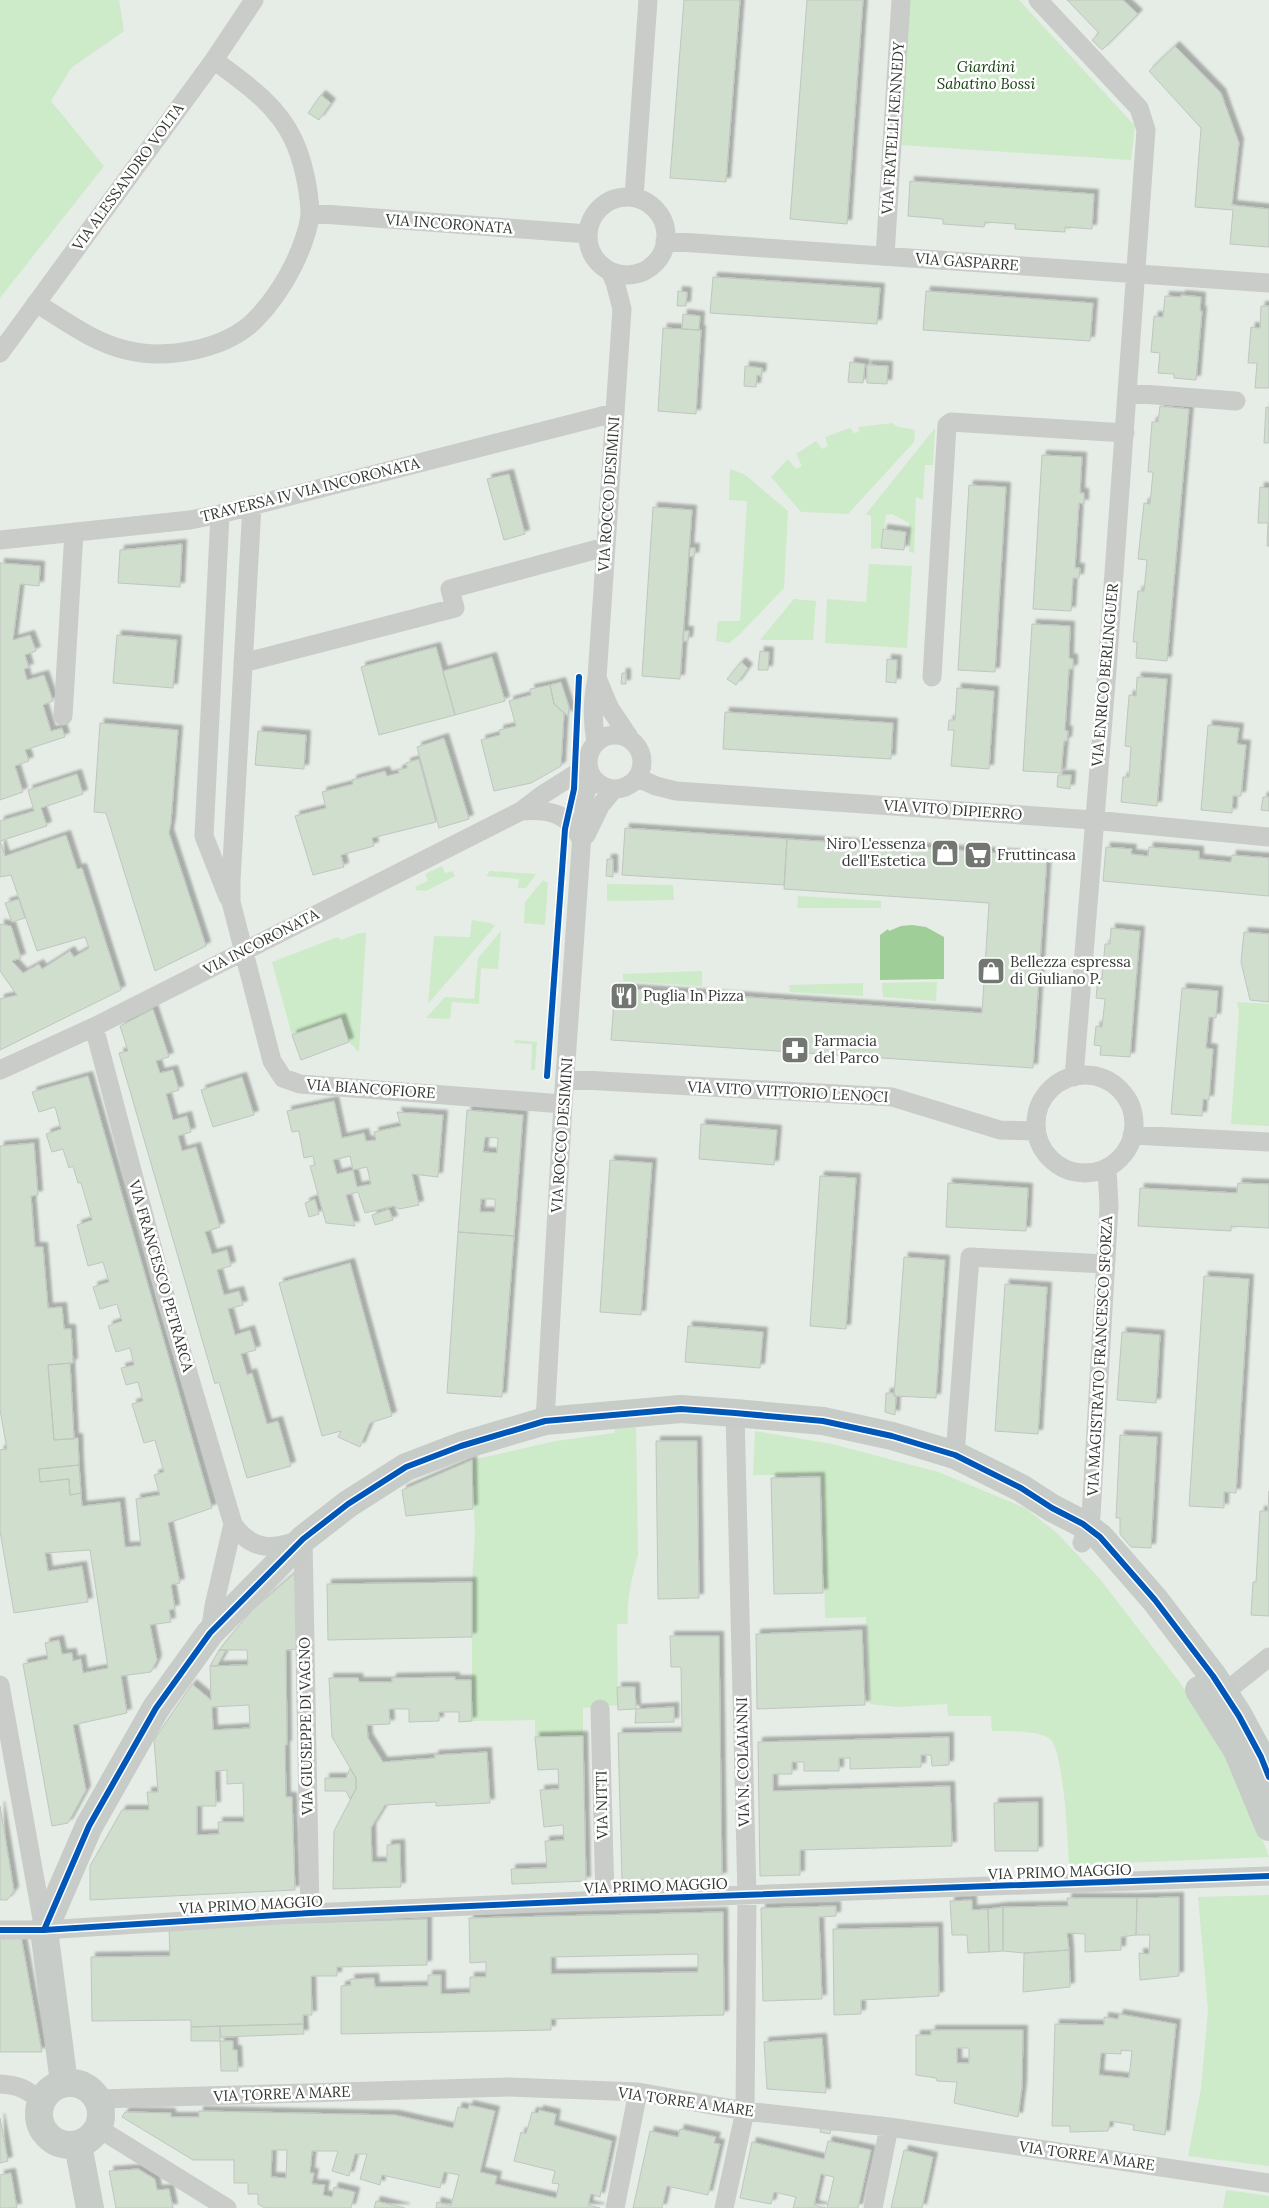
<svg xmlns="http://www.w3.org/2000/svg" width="1269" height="2208" viewBox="0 0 1269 2208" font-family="Lora,serif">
<defs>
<filter id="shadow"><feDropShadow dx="4.5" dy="-4.5" stdDeviation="1" flood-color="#0004"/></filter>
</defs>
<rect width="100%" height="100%" fill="#e6ece6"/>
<path fill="#cdebc8" d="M0,0h119l5,31 -53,37 -20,33 53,65 -104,132z
M908,0h111l116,126 -4,34 -230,-15z
M893,423l2,3 20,4 -1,12 -66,72 -47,-2 -30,-35 17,-18 8,10 6,-3 -6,-12 20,-13 6,8 6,-3 -3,-9 25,-9 4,5 5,-1 -1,-5z
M935,428l-2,37h-8l-2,35 -7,-3 -2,56 -5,-1v-29l-17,-9 -6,1 -5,33 -10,1v-33l-5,-2z
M730,469l14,5 44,37 -4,77 -45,47 -10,8 -13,-2 2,-20h22l7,-120 -18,-1z
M869,564l43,2 -5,82 -82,-5 2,-44 39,3z
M794,599l22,2 -3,39h-53z
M442,866l3,7 7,-2 3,5 -29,15 -10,-1 -1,-3 13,-6 -3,-7z
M490,871l46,3 -10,14h-8l1,-9 -33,-3z
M543,880l5,3 -3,42 -21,-2 1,-21z
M607,884l66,1 1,15 -67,1z
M798,896l83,5v7h-84z
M472,920l18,3 5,3 -67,78 6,-68 36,1z
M501,931l-3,38 -17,-1 -2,36 -27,-2 -2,17 -24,-1 19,-21 29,2 4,-41z
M360,933h6l-7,119 -10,-10 -8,-24 -49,17 -20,-73 66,-25 3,3z
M702,971v15l-79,-5v-7z
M937,982l-1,19 -53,-4 -1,-14z
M863,983v13l-73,-4 -1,-7z
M1237,1002l32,2v122l-38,-2 8,-112z
M515,1040l22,2 -2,28h-4l1,-26 -18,-1z
M636,1424l2,131c-6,22 -12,46 -10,69h-11l1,81 -35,3v28l-48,1v-17l-63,1v-139l3,-48 -3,-74 84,-19 58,-8 1,-6z
M755,1431l77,13 106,28 87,36 32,25 42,45 79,102 30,44 34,59 27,74 -200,8c-1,-20 -5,-118 -20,-127 -13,-8 -42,-7 -57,-7l-1,-15h-43l-1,-12 -49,3 -28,-3 -4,-87 -41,1 -3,-143h-69z
M1269,1895v271l-81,-10 13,-67 7,-79 -10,-113z
M1226,2190l43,6v12h-46z"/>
<path fill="#9fce98" d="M912,925l14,2 18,10v42l-64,1v-45l8,-6 1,2 12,-5z"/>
<path fill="#cfdecd" stroke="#c1c5c0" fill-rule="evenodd" filter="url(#shadow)" d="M684,0h56l-14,182 -56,-4z
M807,0h56l-16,224 -57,-5z
M1067,0h56l15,14 -36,36 -10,-10 7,-7z
M1175,46l46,47 18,50 -7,62 37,4v38l-39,-3 3,-34 -38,-3 6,-79 -52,-57z
M321,95l10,8 -12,17 -11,-7z
M910,181l184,13 -2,35 -27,-2v5l-50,-3v-5l-30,-2 -1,5 -41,-3v-5l-35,-3z
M713,277l167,11 -3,36 -167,-11z
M678,291l9,1 -1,14h-9z
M926,291l167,12 -3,38 -167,-11z
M1181,295l20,2 -1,14h2l-6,69 -22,-2v-4l-16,-1 2,-20 -9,-1 3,-36 9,1 2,-21 16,1z
M1261,306h8v82h-14l2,-25h-9l3,-36 9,1z
M683,314l17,2 -1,14 -17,-1z
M663,328l38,2 -5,84 -38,-3z
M850,362l15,2 -2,19 -15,-1z
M867,365l21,1 -1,18 -20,-1z
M745,366l17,2 -1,8 -4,-1 -1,12 -12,-1z
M1160,406l29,3 -22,252 -31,-3 1,-16h-4l5,-51h6l3,-31 -9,-1 6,-56 6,1 3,-32h-5l4,-50h6z
M1266,407l3,1v35h-5z
M1042,455l40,2 -2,36h4v11l-5,-1 -4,65h5l-1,10h-6l-2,33 -38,-2z
M509,474l16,60 -21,6 -17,-61z
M969,485l37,2 -11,185 -37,-2z
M1260,487l9,1v58h-2l1,-23h-10z
M653,507l39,3 -12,169 -38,-3z
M883,529l23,3 -2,18 -23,-2z
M182,544l-2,43 -62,-4 2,-33z
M690,548h5l-1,9 -5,-1z
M0,563l40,3 -1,20 -19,-2 -7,56 17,-5 6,16 -11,4 4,13 -5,1 3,11 17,-5 9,26 -10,4 8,26 11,-3 3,9 -40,13 4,11 -14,5 8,26 -23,8z
M1032,624l38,2 -1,32 4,1v10h-4l-4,61 3,1 -1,10h-3l-3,32 -38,-2z
M684,631h5l-1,10h-5z
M117,635l60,5 -4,48 -60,-5z
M436,647l19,68 -76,20 -18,-68z
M760,651l9,1 -1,18h-10z
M492,657l13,44 -50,14 -12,-44z
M887,659l10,1 -1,23 -10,-1z
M741,662l7,6 -12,17 -9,-6z
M622,673h4v11h-5z
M1137,677l30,2 -10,127 -36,-4 2,-25h6l2,-30 -6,-1 4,-51 7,1z
M561,682l8,25 -1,9 -14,-12 -4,-19z
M550,685l4,19 10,9 -3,53 -30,17 -37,8 -13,-51 19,-5 -1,-5 17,-4 -7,-25 22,-6 -1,-6z
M957,688l37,3 -5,78 -38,-3 3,-36h-6l1,-10h6z
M725,712l168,11 -2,36 -168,-10z
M100,723l78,7 -7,92 -2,11 37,113 -51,25 -49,-158 -12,-1z
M1208,725l31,3 -2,16 9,1 -5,51h-8l-1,17 -31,-3z
M258,731l48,4 -2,34 -49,-4z
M444,738l25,81 -30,9 -22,-81z
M419,759l17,63 -64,16 2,8 -33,9 3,12 -31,8 -18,-59 31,-8 -4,-16 31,-8 -1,-4 33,-9 2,5 12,-3 -1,-3 9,-2 -1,-5z
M77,774l6,20 -42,14 6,18 -47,15 5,15 61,-21 11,34 5,-1 39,122 -121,60v-51l17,-4 -17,-24v-47l11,2 10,32 -9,3 11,12 16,-9 3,5 28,-18 4,6 15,-9 -4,-11 -48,14 -26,-76 -11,2v-56l34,-10 -6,-21z
M1058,775h13l-1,14 -13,-2z
M1263,797h6v14l-8,-1z
M625,828l162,11 -3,46 -162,-10z
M787,839l260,17 -14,212 -422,-28 4,-52 367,25 7,-110 -205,-14z
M1106,847l26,2 -1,5 17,2 1,-9 50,4v8l32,3 1,-7 37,3v38l-166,-15z
M607,859h6v18l-7,-1z
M19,899l6,19 -13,4 -7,-19z
M1111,928l29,3 -10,126 -30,-2 1,-9 -7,-1 2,-19 6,1 3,-28 -9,-1 2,-20 4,1 3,-35h5z
M1244,932l25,2v68l-19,-2 -9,-38z
M1182,988l36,3 -2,27 -7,-1 -3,31 7,1 -4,51 -6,-1 -1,17 -31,-2z
M153,1009l16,48 -13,4 4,12 13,-3 6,20 -13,4 7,26 14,-4 4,16 -13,4 4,15 14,-4 24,80 -15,5 7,22 15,-4 4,16 -14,4 7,25 15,-4 4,14 -15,4 7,26 15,-5 6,20 -15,4 6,21 5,-2 15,51 11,-3 13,45 -44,12 -28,-96 -4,2 -96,-331 9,-2 -8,-25z
M341,1018l8,24 -48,18 -9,-25z
M88,1076l124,432 -44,15 12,60 -9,2 4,24 -6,1 2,12 -21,3 7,35 -6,12 -30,4 6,37 -54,12 13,65 -18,33 -16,3 -29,-162 25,-5 -3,-16 14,-3 3,14 10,-1 1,8 8,-2 2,14 25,-5 -18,-118 -45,3 3,18 34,-5 6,36 -74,11 -14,-82v-81l7,-1 -7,-39v-264l34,-3 4,52 -7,1 4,51h8l5,61 14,-1 2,22h7l2,34 -25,2 6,75 24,-2 1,27 -40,4 1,13 29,-3 1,16 11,-2 1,13 38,-4 5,45 16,-1 -5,-47 24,-4 -6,-20 10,-3 -9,-32 -11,3 -12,-39 11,-3 -5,-19 -12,3 -5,-17 13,-3 -4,-17 -14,4 -8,-26 14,-5 -5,-17 -17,5 -7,-22 16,-5 -6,-20 -15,4 -11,-41 15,-5 -11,-37h-3l-5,-17 -4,2 -6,-19 -11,3 -6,-18 15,-5 -6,-22 -16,5 -7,-20z
M242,1077l12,38 -41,12 -12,-37z
M334,1101l8,37 22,-5 2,8 10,-1 -2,-8 27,-6 -4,-14 46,3 -5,62 -26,-3 7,31 -20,4 -5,-3 -29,7 -7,-21 -12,3 9,31 -29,-3 -16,-57 5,-1 -2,-9 -9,2 -5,-27 -7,1 -5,-21zM350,1156l3,14 -16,4 -4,-14zM367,1167l4,17 -14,3 -4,-17z
M467,1110l56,5 -9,121 -56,-4zM485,1137l13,1 -1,15 -14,-1zM481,1199h14v13h-15z
M701,1124l76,6 -3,35 -75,-6z
M610,1160l42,3 -11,152 -41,-3z
M820,1176l36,2 -10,151 -36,-3z
M948,1183l80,5 -2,43 -80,-4z
M1238,1183l31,1v44l-38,-2v5l-93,-5 2,-38 97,5z
M315,1199l4,15 -10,3 -4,-14z
M389,1209l4,11 -18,5 -3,-10z
M458,1232l56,4 -12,161 -55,-4z
M904,1257l41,3 -9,138 -42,-2z
M350,1263l42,153 -22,7 -10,24 -22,-10 3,-6 -19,5 -43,-153z
M1204,1276l45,3 -13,214 -12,-1v16l-35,-2z
M1005,1284l42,3 -9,147 -43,-3z
M688,1326l75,6 -3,36 -75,-6z
M1122,1332l38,3 -4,68 -39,-3z
M70,1363l4,76 -20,1 -6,-75z
M886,1393h9l-1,3h2l-1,19 -10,-3z
M1120,1435l37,2 -6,111 -20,-1 -11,-13v-16h-4z
M656,1441h41l2,157 -41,1z
M472,1460l1,49 -67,7 -4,-26z
M79,1465l2,28 -11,2 -1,-16 -29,3 -1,-13z
M820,1477l3,116 -49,1 -3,-116z
M1269,1491v125l-18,-1 2,-33h3l4,-71h8z
M295,1573l2,76 -11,1 1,95h-2l1,52h6l3,93 -205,10v-34l32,-56h27l-2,-18h11l-4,-52 38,-56 19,16 -1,-34 38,-1 -1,-15h-28l33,-40zM249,1705l1,23 -37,2 -1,-23zM227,1770v14l16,-1 1,39h-26l1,12 -22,1v-29h19l-1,-35z
M472,1582v55l-144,3 -1,-56z
M862,1630l3,75 -108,4 -1,-75z
M670,1636h49l3,241 -100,3 -4,-147 64,-1 -1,-65h-10z
M219,1650h7l-9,16h-7z
M455,1677v3h16l1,41 -13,1v-10h-20v9l-30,1v-13h-20l1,15 -23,1 1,13 15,24 52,-4 -1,-3 53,-3 3,51 -54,3v-4l-51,3 -14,23 1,34h15v-17l13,-1 1,43 -68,2 1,-58 22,-42v-11l-24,-41 -3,-59h29l1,4h33v-4z
M617,1687h18l1,22 -18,1z
M674,1707v15l-39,1 1,-14z
M583,1736l3,145 -74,3 -1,-15 36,-1 -2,-27 19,-1 -1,-15 -19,2 -4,-37 19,-1 -1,-20 -20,1 -3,-33z
M949,1737v28l-17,1 -1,-11h-10v12l-71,2v-11h-11v13h-35v-9h-12v12h-19v17l177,-5 2,60 -152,4v25l-40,1 -2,-134z
M350,1768l6,10v11l-6,10 -4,-8h-21v-13h21z
M1038,1802v49h-43l-1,-48z
M0,1806l14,85 -7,9h-7z
M1179,1897v79l-39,4 -1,-27 10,1 1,-19h-14l1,-37z
M1067,1898h70l-1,37 -15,2v13l-36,2v-18l-18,-1 2,17 -45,3 -21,-2v-44l65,-1z
M972,1900v10l16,-1 1,43 -21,1 -1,-18h-15l-2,-34z
M836,1906v10l-17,1 3,82 -59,2 -2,-93z
M1003,1907v44l-14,1 -1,-43z
M723,1912l1,103 -173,4v11l-210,4v-48l10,-1 -1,-6 24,-1 1,9 53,-1v-11h13v19l29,-1v-16h16v-15l-16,1 -1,-45zM698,1954v18l-147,2v-17z
M427,1919v46l-90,2v9h-26l1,39h-9v9l-112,3v-7l-99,1 -1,-64 79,-1 -1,-29z
M938,1927l1,69 -78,4v14l-27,1 -1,-86z
M21,1936l21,116h-42v-115z
M1069,1950l1,37 -47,5 1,-39z
M1119,2014l57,10 -11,111 -32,-5 1,-5 -24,-4 -2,10 -38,1v-6h-18l3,-102 49,1v-8l14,2zM1121,2050l11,1 -3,27 -30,-3 2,-22 20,1z
M303,2024l1,10 -83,3 -1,-11z
M220,2026v15h-29v-14z
M931,2030h92l-1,57 -4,30 -64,-14 3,-21 -20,-1 -1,-3 -20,-3v-40h15zM957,2048h12v15h-12z
M822,2038l4,55 -59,-4 -3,-47z
M220,2041h13v9h4l1,21h-17z
M469,2105l26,6 -15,61 17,4 -2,8 61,14 3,-14 -7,-1 3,-12 -41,-10 7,-29 5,2 6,-22 6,1 1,-3 17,4 -2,11 58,16 -12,56 -9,-3 -3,11 12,3h-164l1,-6 14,4 8,-31 -15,-3 -4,16 -58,-13 -2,10 -20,-6 7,-25h-12l-6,22 -17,-5 6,-20h-26l-2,22h4l-2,11 13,1 -2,10 9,2 2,-10 21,5 -4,16h-86l-7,-4v-10h-10v-11h-14v-23h-41l-71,-43 3,-5 46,1v4h28v-6l196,4 58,13 5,-21 10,2zM272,2150h15l-1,28 -15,-1z
M0,2118l8,43 -8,2z
M821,2127l10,2 -1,5 -10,-2z
M680,2129l36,8 -2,6 6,1 -12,51 -41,-9 -5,22h-29l17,-77 28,6z
M828,2141l43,9 -13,58h-31l7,-31 -13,-3 -7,31 12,3h-33l3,-11 -22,-5 -3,12 -31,-6 12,-56 72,17z
M904,2150l29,7 -11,51h-31z
M138,2169l17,10 2,11 12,-1 4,19h-57l-7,-37z
M11,2173l6,35h-17v-33z
M376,2201l29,7h-31z"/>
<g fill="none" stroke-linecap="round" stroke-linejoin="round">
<path stroke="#c9ccc9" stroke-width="19" d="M1038,0l101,108 7,22 -39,540 -33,407
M634,197l14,-197
M588 236a39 39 0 1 1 78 0a39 39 0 1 1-78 0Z
M310,213l278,21
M665,241l604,42
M885,256l16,-256
M36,303c29,18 57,39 90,47 40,10 98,0 128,-29 17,-17 29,-35 39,-55 7,-14 17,-39 17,-54 -1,-23 -7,-52 -17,-73 -17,-36 -49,-56 -79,-79
M0,353l214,-293 40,-60
M1128,393l108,8
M252,505l-21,376v21l41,159 11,17 17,6 263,20
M220,514l-16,322 24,61
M0,540l190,-20 30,-6 394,-101
M243,663l212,-55 -5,-19 155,-42
M932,677l15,-252 4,-3 174,11
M597,678l12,29 20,30
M63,716l11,-184
M588 762a27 27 0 1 1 54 0a27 27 0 1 1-54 0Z
M596,742c-4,-22 -4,-41 1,-64l25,-369 -7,-27 -5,-11
M638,778l18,8 20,5 417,29 176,17
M521,811c30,-2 47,2 61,30
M586,835l14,-29 14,-17
M94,1027l72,272 67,225c19,28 41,26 70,15l7,374
M0,1070l94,-43 427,-216 21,-16 46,-29
M1036 1124a49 49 0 1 1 98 0a49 49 0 1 1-98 0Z
M565,1079l327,18 108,33 36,1
M1132,1135l137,7
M545,1421l18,-317 18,-256 4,-53 7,-19
M955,1455l15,-198 135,7
M1082,1543l9,-27 18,-310 -2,-38
M210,1633l4,-27 19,-82
M0,1685l44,245
M1224,1693l45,-36
M600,1709l5,191
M0,1930h44l266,-17 295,-13 664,-24
M0,2084c18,1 28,5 41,18
M98,2099l411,-12 129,5 107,19 144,16 380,56
M98,2128l129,80
M615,2208l23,-116
M724,2208l21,-97 2,-215 -12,-483
M873,2208l16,-81"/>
<path stroke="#c8ccc8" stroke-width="28" d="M1199,1690l38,60 32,77
M39 2114a31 31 0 1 1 62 0a31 31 0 1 1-62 0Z
M64,2083l-20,-153 45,-104 67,-118 54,-75 93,-94 45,-35 58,-37 55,-21 84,-25 136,-12 54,4 88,8 69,15 63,19 66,33 31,20 31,16 17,13 55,63 58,76 26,40 22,41 8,20
M78,2145l12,63"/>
<defs>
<path id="cycleway" d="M547,1076l18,-247 9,-40 5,-112
M0,1930h44l266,-17 295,-13 664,-24
M44,1930l45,-104 67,-118 54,-75 93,-94 45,-35 58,-37 55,-21 84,-25 136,-12 54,4 88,8 69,15 63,19 66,33 31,20 31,16 17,13 55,63 58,76 26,40 22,41 8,20"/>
</defs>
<use href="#cycleway" stroke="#fff" stroke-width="9"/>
<use href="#cycleway" stroke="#0057b8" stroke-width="6"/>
</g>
<defs>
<symbol id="shop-square" viewBox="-11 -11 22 22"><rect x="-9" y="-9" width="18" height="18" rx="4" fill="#727772" stroke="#fff"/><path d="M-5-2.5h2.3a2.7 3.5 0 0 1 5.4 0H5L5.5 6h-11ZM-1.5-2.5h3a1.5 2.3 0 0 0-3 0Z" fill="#fff"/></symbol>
<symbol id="supermarket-square" viewBox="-11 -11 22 22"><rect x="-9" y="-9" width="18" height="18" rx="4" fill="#727772" stroke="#fff"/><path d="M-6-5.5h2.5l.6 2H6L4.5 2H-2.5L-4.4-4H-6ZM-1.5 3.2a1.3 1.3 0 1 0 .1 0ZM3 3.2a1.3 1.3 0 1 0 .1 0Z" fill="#fff"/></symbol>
<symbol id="restaurant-square" viewBox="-11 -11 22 22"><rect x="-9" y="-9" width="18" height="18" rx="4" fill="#727772" stroke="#fff"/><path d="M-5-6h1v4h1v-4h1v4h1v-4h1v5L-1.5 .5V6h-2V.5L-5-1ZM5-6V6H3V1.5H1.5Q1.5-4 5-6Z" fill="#fff"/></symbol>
<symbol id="pharmacy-square" viewBox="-11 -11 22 22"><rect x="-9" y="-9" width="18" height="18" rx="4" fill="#727772" stroke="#fff"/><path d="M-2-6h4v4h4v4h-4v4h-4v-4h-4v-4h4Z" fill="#fff"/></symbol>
</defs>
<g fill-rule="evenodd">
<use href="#shop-square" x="929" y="837" width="32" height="32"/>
<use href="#supermarket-square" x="962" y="839" width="32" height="32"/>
<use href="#shop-square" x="975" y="955" width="32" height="32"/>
<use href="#restaurant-square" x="608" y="980" width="32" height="32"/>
<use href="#pharmacy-square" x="779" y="1034" width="32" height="32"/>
</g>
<g text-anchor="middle" stroke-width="5" stroke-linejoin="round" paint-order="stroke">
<g font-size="15" font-style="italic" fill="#103c0a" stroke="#fff">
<text x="986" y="72">Giardini<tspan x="986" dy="17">Sabatino Bossi</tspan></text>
</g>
<g font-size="15" fill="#343833" stroke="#fff">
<text transform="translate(893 128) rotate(-86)" y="5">VIA FRATELLI KENNEDY</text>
<text transform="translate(128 177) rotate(-54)" y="5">VIA ALESSANDRO VOLTA</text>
<text transform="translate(449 224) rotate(4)" y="5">VIA INCORONATA</text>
<text transform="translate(967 262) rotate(4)" y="5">VIA GASPARRE</text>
<text transform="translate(310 490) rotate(-14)" y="5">TRAVERSA IV VIA INCORONATA</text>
<text transform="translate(609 494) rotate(-86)" y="5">VIA ROCCO DESIMINI</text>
<text transform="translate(1105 675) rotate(-85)" y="5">VIA ENRICO BERLINGUER</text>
<text transform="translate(953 810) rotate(4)" y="5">VIA VITO DIPIERRO</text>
<text transform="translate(261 942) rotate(-27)" y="5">VIA INCORONATA</text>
<text transform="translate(371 1089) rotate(4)" y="5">VIA BIANCOFIORE</text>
<text transform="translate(788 1092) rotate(3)" y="5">VIA VITO VITTORIO LENOCI</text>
<text transform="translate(562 1135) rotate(-86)" y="5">VIA ROCCO DESIMINI</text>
<text transform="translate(161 1276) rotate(74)" y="5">VIA FRANCESCO PETRARCA</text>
<text transform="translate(1100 1356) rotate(-87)" y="5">VIA MAGISTRATO FRANCESCO SFORZA</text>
<text transform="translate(306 1726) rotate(-91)" y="5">VIA GIUSEPPE DI VAGNO</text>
<text transform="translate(743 1762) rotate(-91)" y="5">VIA N. COLAIANNI</text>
<text transform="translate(602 1805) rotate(-91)" y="5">VIA NITTI</text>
<text transform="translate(1060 1872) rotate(-2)" y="5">VIA PRIMO MAGGIO</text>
<text transform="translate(656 1886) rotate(-2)" y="5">VIA PRIMO MAGGIO</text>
<text transform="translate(251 1905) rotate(-3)" y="5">VIA PRIMO MAGGIO</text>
<text transform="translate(282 2094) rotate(-2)" y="5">VIA TORRE A MARE</text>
<text transform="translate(686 2102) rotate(8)" y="5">VIA TORRE A MARE</text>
<text transform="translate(1087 2156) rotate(8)" y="5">VIA TORRE A MARE</text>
</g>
<g font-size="15" fill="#343833" stroke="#fff" text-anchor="start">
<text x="926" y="849" text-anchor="end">Niro L'essenza<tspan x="926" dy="17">dell'Estetica</tspan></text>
<text x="997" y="860">Fruttincasa</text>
<text x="1010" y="967">Bellezza espressa<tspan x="1010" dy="17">di Giuliano P.</tspan></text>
<text x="643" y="1001">Puglia In Pizza</text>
<text x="814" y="1046">Farmacia<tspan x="814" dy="17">del Parco</tspan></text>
</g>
</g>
</svg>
